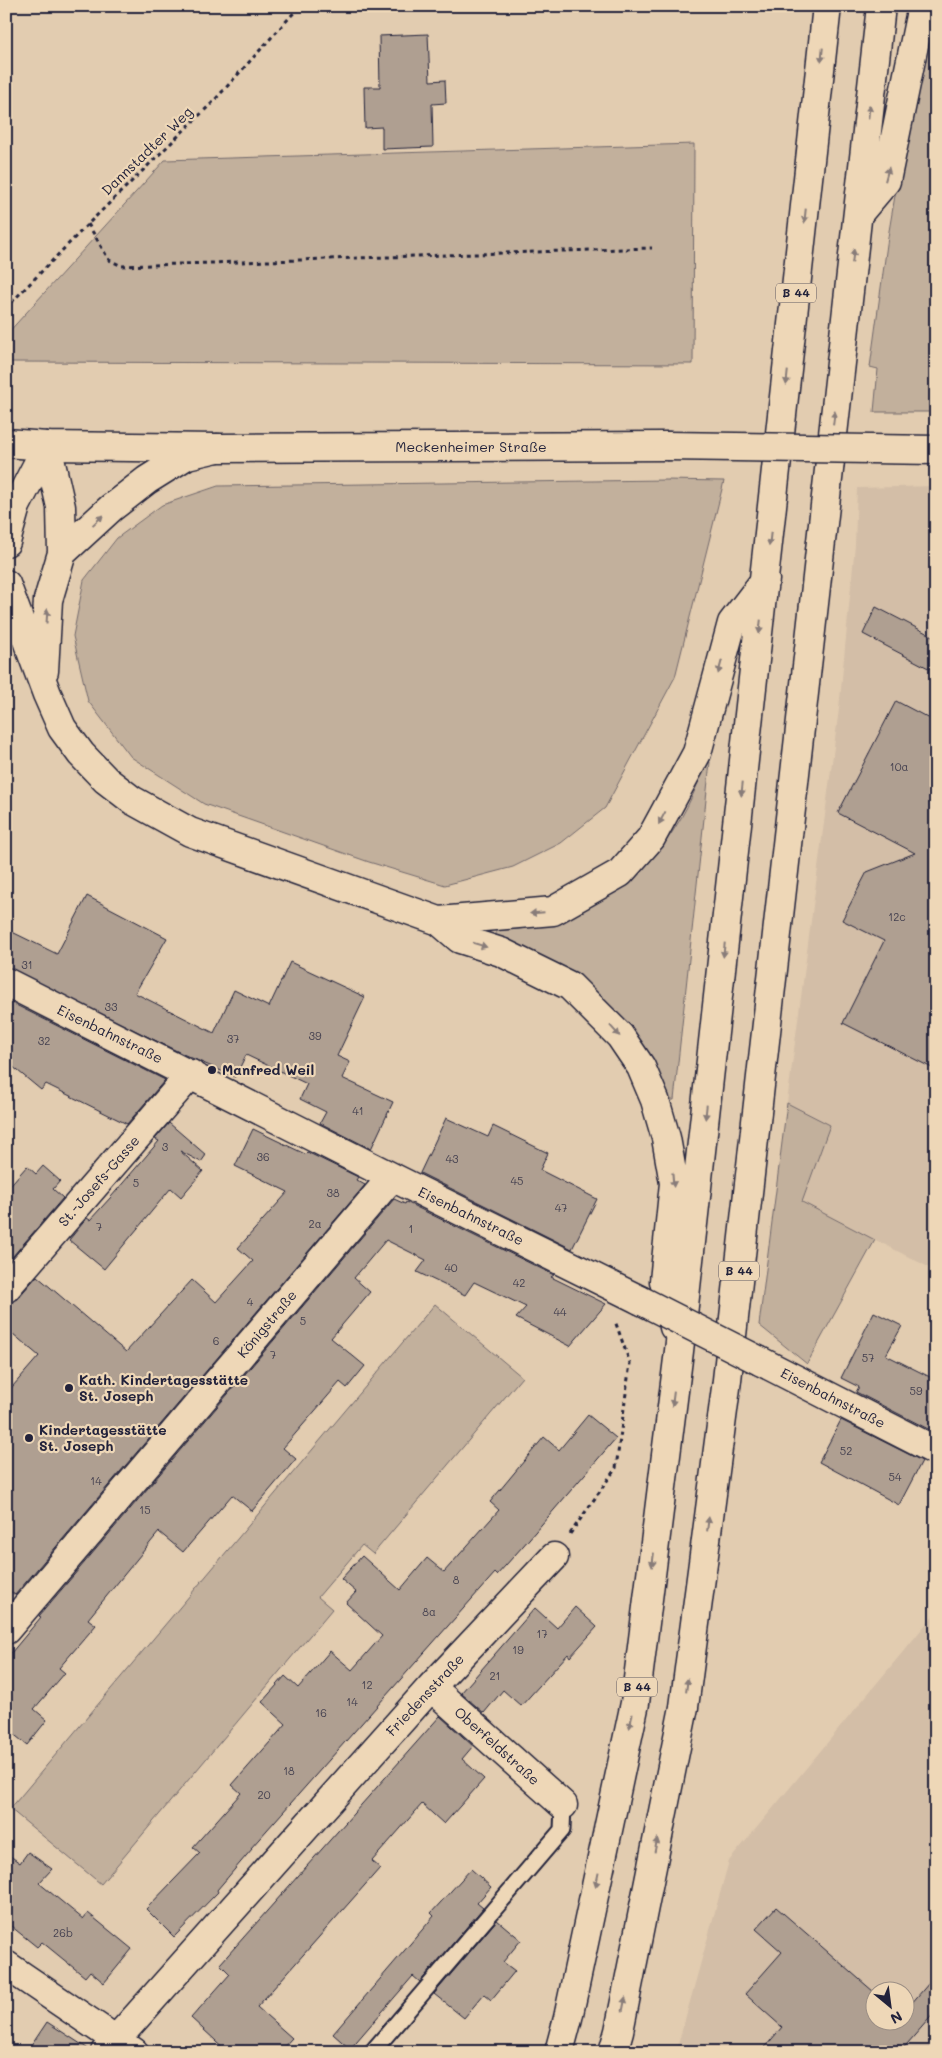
<svg xmlns="http://www.w3.org/2000/svg" width="942" height="2058" viewBox="0 0 942 2058" font-family="Mali,sans-serif">
<rect width="100%" height="100%" fill="#e2ccb0"/>
<filter id="ink" filterUnits="userSpaceOnUse"><feTurbulence type="fractalNoise" baseFrequency=".02" numOctaves="2"/><feDisplacementMap in="SourceGraphic" scale="10" xChannelSelector="R" yChannelSelector="G"/><feConvolveMatrix kernelMatrix="1 2 1 2 8 2 1 2 1" color-interpolation-filters="sRGB"/></filter>
<g filter="url(#ink)">
<path fill="#d3bea7" fill-rule="evenodd" d="M936,486v785l-134,-69 28,-77 -43,-22 52,-394 16,-164 2,-57z
M936,1612v440h-260l53,-191zM874,1990h30v30h-30z"/>
<path fill="#c2b09c" stroke="#72696c" d="M936,6v406h-62l4,-43 -8,-2 18,-130 22,-130z
M694,144l-1,220 -687,-2v-27l159,-175z
M666,480l58,1 -49,196 -70,131 -44,35 -48,24 -68,18 -76,-23 -165,-58 -73,-47 -43,-56 -15,-65 11,-56 33,-42 45,-33 56,-19z
M710,762l-36,338h-5c-6,-15 -12,-32 -20,-46 -39,-60 -88,-92 -153,-117v-6c15,-2 31,-2 46,-6 82,-23 137,-80 163,-162z
M787,1103l43,22 -28,77 73,38 -68,124 -48,-39z
M435,1304l87,73 -149,177 -11,-9 -44,52 14,12 -231,275 -91,-75z"/>
<path fill="#af9f91" stroke="#22223b" d="M428,34l2,47 15,-1 1,23 -14,1 1,43 -51,2v-22l-17,1 -1,-41h16l-1,-51z
M876,607l60,31v34l-73,-38z
M896,701l40,21v348l-93,-47 41,-82 -42,-21 25,-48 48,-19 -77,-40z
M87,896l80,42 -32,55 79,40 20,-43 35,17 21,-45 75,35 -28,59 13,6 -8,16 51,24 -22,47 -51,-26 6,-11 -26,-13 7,-15 -61,-29 -11,22 -50,-22 -179,-88v-38l51,25z
M6,1000l159,80 -38,44 -81,-40 -5,6 -35,-29z
M446,1118l42,19 5,-11 55,27 -8,17 57,29 -25,50 -152,-76z
M169,1123l37,32 -5,7 -21,-11 23,20 -22,26 -10,-9 -67,81 -35,-29 18,-22 3,2 21,-23 48,-56 -4,-2z
M253,1129l52,25 2,-2 51,25 -2,3 9,5 -350,410 -9,-7v-194l33,-38 -33,-28v-25l11,-4 20,-23 89,76 66,-72 24,22 37,-41 -15,-13 50,-56 -53,-26z
M27,1166l9,8 7,-8 17,15 -7,8 10,9 -57,66v-74z
M394,1199l11,5 1,-2 148,73 -3,2 55,27 -36,42 -54,-28 10,-11 -52,-25 -9,13 -48,-23 9,-12 -40,-20 -32,38 16,14 -39,46 34,28 -18,22 -7,-6 -57,66 13,11 -44,52 -20,-16 -49,57 -24,-20 -71,87 8,6 -37,43 6,5 -31,36 13,11 -20,25 -21,-17v-69l35,-42 -2,-1z
M874,1312l28,14 -16,29 50,25v53l-80,-41 3,-5 -18,-9z
M588,1415l28,23 -93,108 -26,29 -2,-2 -244,275 1,1 -35,41 1,2 -44,45 -28,-28 54,-56 -7,-6 48,-54 -9,-8 54,-61 -24,-22 23,-26 13,12 32,-37 22,19 30,-34 -36,-33 10,-11 -15,-13 21,-23 38,34 27,-32 17,14 55,-62 -9,-8 54,-65 15,13z
M841,1420l81,41 -23,44 -80,-43z
M575,1607l22,20 -27,30 -2,-3 -47,52 -18,-16 -19,23 -23,-20 74,-85 22,20z
M440,1716l33,30 -11,13 22,20 -40,45 -22,-20 -50,57 8,7 -123,139 35,31 -13,14h-51l-37,-34 39,-44 -10,-10z
M28,1852l24,17 -13,14 44,36 5,-6 44,36 -28,34 -14,-12 -5,6 -43,-35 -5,5 -31,-25v-69l14,10z
M471,1869l20,18 -14,16 6,5 -63,74 -7,-6 -63,73 -17,-15 101,-118 -3,-3z
M776,1907l98,85v28h30v-8l32,-37v36l-36,41h-139l21,-25 -37,-33 37,-42 -26,-23z
M497,1920l24,20 -18,22 12,9 -24,29 -7,-6 -20,24 -30,-24z
M47,2022l43,28v2h-63z"/>
<g fill="none" stroke-linecap="round" stroke-linejoin="round">
<defs>
<path id="service" d="M372,2052l190,-222 1,-25"/>
<path id="minor" d="M6,982l386,195 248,123
M6,1288l185,-214
M760,1361l176,90
M6,1630l386,-453
M431,1687l132,118
M6,1965l128,87
M105,2052l326,-365 123,-130"/>
<path id="tertiary" d="M6,443l41,3 170,2 450,-2"/>
<path id="trunk" d="M859,213l27,-32 36,-175
M6,542l10,-36 31,-60
M62,553l49,-45 36,-28 40,-25 30,-7
M6,584l41,110 15,34 19,26 25,26 26,20 58,32 249,89 21,18 41,13 69,34 50,50 21,31 14,33 11,38 8,45 -10,98 10,46
M44,671l4,-71 14,-47 -1,-46 -14,-61
M439,921l114,-10 67,-38 31,-35 46,-85 35,-130 33,-43
M559,2052l9,-34 67,-315 44,-352 148,-1345
M613,2052l6,-21 65,-324 43,-327 154,-1374"/>
</defs>
<use href="#service" stroke="#22223b" stroke-width="19"/>
<use href="#minor" stroke="#22223b" stroke-width="31"/>
<use href="#tertiary" stroke="#22223b" stroke-width="31"/>
<use href="#trunk" stroke="#22223b" stroke-width="31"/>
<path stroke="#22223b" stroke-width="3" stroke-dasharray="4 4" stroke-linecap="butt" d="M88,224l21,36 13,6 530,-18
M6,308l82,-84 124,-121 88,-97
M570,1534l46,-66 14,-105 -15,-42"/>
<use href="#service" stroke="#eed7b7" stroke-width="15"/>
<use href="#minor" stroke="#eed7b7" stroke-width="28"/>
<use href="#tertiary" stroke="#eed7b7" stroke-width="28"/>
<use href="#trunk" stroke="#eed7b7" stroke-width="28"/>
<defs>
<path id="minor-bridge" d="M640,1300l120,61"/>
<path id="tertiary-bridge" d="M667,446l269,4"/>
</defs>
<use href="#minor-bridge" stroke="#22223b" stroke-width="31" stroke-linecap="butt"/>
<use href="#tertiary-bridge" stroke="#22223b" stroke-width="31" stroke-linecap="butt"/>
<use href="#minor-bridge" stroke="#eed7b7" stroke-width="28"/>
<use href="#tertiary-bridge" stroke="#eed7b7" stroke-width="28"/>
</g>
<defs><path id="oneway-solid" d="M-6-.8H1V-3.2L6.5 0L1 3.2V.8H-6Z" transform="scale(1.25)"/></defs>
<g fill="#887c79">
<use href="#oneway-solid" transform="translate(822 55) rotate(96)"/>
<use href="#oneway-solid" transform="translate(869 112) rotate(-84)"/>
<use href="#oneway-solid" transform="translate(887 174) rotate(-75)"/>
<use href="#oneway-solid" transform="translate(805 216) rotate(96)"/>
<use href="#oneway-solid" transform="translate(853 256) rotate(-83)"/>
<use href="#oneway-solid" transform="translate(787 378) rotate(96)"/>
<use href="#oneway-solid" transform="translate(834 418) rotate(-83)"/>
<use href="#oneway-solid" transform="translate(98 520) rotate(-43)"/>
<use href="#oneway-solid" transform="translate(770 539) rotate(96)"/>
<use href="#oneway-solid" transform="translate(47 616) rotate(-86)"/>
<use href="#oneway-solid" transform="translate(760 627) rotate(96)"/>
<use href="#oneway-solid" transform="translate(720 667) rotate(105)"/>
<use href="#oneway-solid" transform="translate(742 789) rotate(96)"/>
<use href="#oneway-solid" transform="translate(662 818) rotate(118)"/>
<use href="#oneway-solid" transform="translate(537 913) rotate(175)"/>
<use href="#oneway-solid" transform="translate(480 945) rotate(17)"/>
<use href="#oneway-solid" transform="translate(724 950) rotate(96)"/>
<use href="#oneway-solid" transform="translate(615 1031) rotate(48)"/>
<use href="#oneway-solid" transform="translate(706 1112) rotate(96)"/>
<use href="#oneway-solid" transform="translate(673 1180) rotate(85)"/>
<use href="#oneway-solid" transform="translate(673 1399) rotate(97)"/>
<use href="#oneway-solid" transform="translate(708 1524) rotate(-83)"/>
<use href="#oneway-solid" transform="translate(653 1560) rotate(97)"/>
<use href="#oneway-solid" transform="translate(687 1685) rotate(-83)"/>
<use href="#oneway-solid" transform="translate(631 1721) rotate(102)"/>
<use href="#oneway-solid" transform="translate(656 1845) rotate(-79)"/>
<use href="#oneway-solid" transform="translate(597 1880) rotate(102)"/>
<use href="#oneway-solid" transform="translate(624 2004) rotate(-79)"/>
</g>
</g>
<g fill="#22223b" stroke="#eed7b7" stroke-width="2">
<circle cx="212" cy="1070" r="5"/>
<circle cx="69" cy="1388" r="5"/>
<circle cx="29" cy="1438" r="5"/>
</g>
<g text-anchor="middle" stroke-width="4.5" stroke-linejoin="round" paint-order="stroke">
<g font-size="11" fill="#454150">
<text x="899" y="771">10a</text>
<text x="897" y="921">12c</text>
<text x="27" y="969">31</text>
<text x="111" y="1011">33</text>
<text x="315" y="1040">39</text>
<text x="233" y="1043">37</text>
<text x="44" y="1045">32</text>
<text x="358" y="1115">41</text>
<text x="165" y="1151">3</text>
<text x="263" y="1161">36</text>
<text x="452" y="1163">43</text>
<text x="517" y="1185">45</text>
<text x="136" y="1187">5</text>
<text x="333" y="1197">38</text>
<text x="561" y="1212">47</text>
<text x="315" y="1228">2a</text>
<text x="99" y="1231">7</text>
<text x="411" y="1233">1</text>
<text x="451" y="1272">40</text>
<text x="519" y="1287">42</text>
<text x="250" y="1306">4</text>
<text x="560" y="1316">44</text>
<text x="303" y="1325">5</text>
<text x="216" y="1345">6</text>
<text x="273" y="1359">7</text>
<text x="868" y="1362">57</text>
<text x="916" y="1395">59</text>
<text x="846" y="1455">52</text>
<text x="895" y="1481">54</text>
<text x="96" y="1485">14</text>
<text x="145" y="1514">15</text>
<text x="456" y="1584">8</text>
<text x="429" y="1616">8a</text>
<text x="542" y="1638">17</text>
<text x="518" y="1654">19</text>
<text x="495" y="1680">21</text>
<text x="367" y="1689">12</text>
<text x="352" y="1706">14</text>
<text x="321" y="1717">16</text>
<text x="289" y="1775">18</text>
<text x="264" y="1799">20</text>
<text x="63" y="1937">26b</text>
</g>
<g fill="#eed7b7" stroke="#5f5860" stroke-width="1">
<rect x="776" y="283.5" width="40" height="19" rx="4"/>
<rect x="719" y="1261.5" width="40" height="19" rx="4"/>
<rect x="617" y="1677.5" width="40" height="19" rx="4"/>
</g>
<g font-size="12" font-weight="bold" fill="#22223b">
<text x="796" y="297">B 44</text>
<text x="739" y="1275">B 44</text>
<text x="637" y="1691">B 44</text>
</g>
<g font-size="14" fill="#22223b" stroke="#eed7b7">
<text transform="translate(147 151) rotate(-44)" y="5">Dannstadter Weg</text>
<text x="471" y="452">Meckenheimer Straße</text>
<text transform="translate(110 1034) rotate(26)" y="5">Eisenbahnstraße</text>
<text transform="translate(99 1181) rotate(-49)" y="5">St.-Josefs-Gasse</text>
<text transform="translate(471 1216) rotate(26)" y="5">Eisenbahnstraße</text>
<text transform="translate(267 1324) rotate(-50)" y="5">Königstraße</text>
<text transform="translate(833 1398) rotate(27)" y="5">Eisenbahnstraße</text>
<text transform="translate(425 1695) rotate(-47)" y="5">Friedensstraße</text>
<text transform="translate(497 1746) rotate(42)" y="5">Oberfeldstraße</text>
</g>
<g font-size="14" font-weight="bold" fill="#22223b" stroke="#eed7b7" text-anchor="start">
<text x="222" y="1075">Manfred Weil</text>
<text x="79" y="1385">Kath. Kindertagesstätte<tspan x="79" dy="16">St. Joseph</tspan></text>
<text x="39" y="1435">Kindertagesstätte<tspan x="39" dy="16">St. Joseph</tspan></text>
</g>
</g>
<rect width="942" height="2058" fill="none" stroke="#eed7b7" stroke-width="25"/>
<rect x="12" y="12" width="917" height="2033" fill="none" stroke="#22223b" stroke-width="2" filter="url(#ink)"/>
<g transform="translate(890 2006) rotate(151)"><circle r="24" fill="#eed7b7" stroke="#9c8f85"/>
<path d="M0-4L9 19L0 12L-9 19Z" fill="#22223b"/>
<text y="-8" font-size="14" font-weight="bold" text-anchor="middle" fill="#22223b">N</text>
</g>
</svg>
